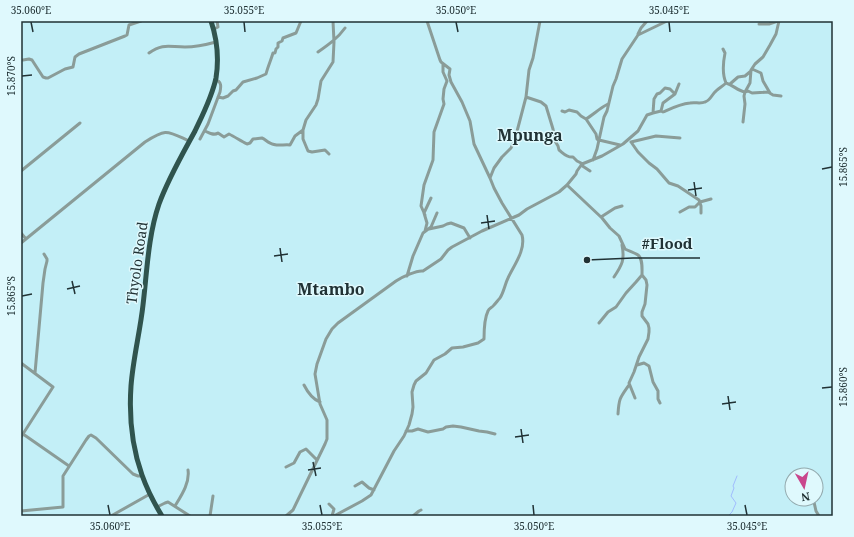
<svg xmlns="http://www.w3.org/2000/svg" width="854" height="537" viewBox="0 0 854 537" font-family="'Noto Serif',serif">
<rect width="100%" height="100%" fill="#c3eff7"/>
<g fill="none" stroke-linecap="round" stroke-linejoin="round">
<path stroke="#a0bcfe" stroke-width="1" d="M730,516l-1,-1 3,-3 4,-9 -5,-7 3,-8 -1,-2 4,-10"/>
<path stroke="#8a9c98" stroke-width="3" d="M427,21l13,39 1,2 9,7 -1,6 2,7 11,20 8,19 4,23 16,34
M759,24h10l9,-3
M214,29l4,-2 -1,-6
M638,34l3,-6 6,-7
M318,52c10,-7 20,-14 27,-24
M149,53c14,-10 20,-6 36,-6 11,0 20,-2 31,-5
M23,60l6,-1 3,1 11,17 3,1h2l17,-9 8,-2 2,-10 4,-3 46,-18 2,-1 2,-10 12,-4
M752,69l9,4 2,8 7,12
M726,83c7,2 12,8 19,9l5,-9 1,-13 4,-6 8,-7 7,-12 6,-11 3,-13
M730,84l8,-7 7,-1 6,-5
M675,94l4,-10
M218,97l5,1 5,-2 5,-5 3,-1 7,-8 14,-4 9,-4c2,-8 5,-14 7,-21h2l1,-4 2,-2v-4l4,-2 1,-3 13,-5 5,-12
M526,97l15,5 5,4 7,23 2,12 3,5 1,4c4,3 8,8 14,7l4,4 6,3
M562,111l3,1 4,-2 8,2 4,4 5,3 10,15 1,5 2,2
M653,113l1,-14 3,-5 3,-1 5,-5 5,1 5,5 -12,9 -2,8
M586,119c8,-5 14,-11 22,-15
M743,122l2,-18 -1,-8 1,-4 3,-1 4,2 16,-1 5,3 8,1
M205,131c4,2 9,5 13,2l6,4 5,-3c6,3 12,7 18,10l3,-1 3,-4 9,-1c3,1 5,4 8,5 6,4 14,1 20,2l5,-9 8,-6
M200,139l8,-15 12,-32c1,-5 2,-11 -5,-12
M599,140l21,5
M631,142l7,10 11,11 8,6 12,14 9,3 21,14 2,6v7
M631,142l25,-6 24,2
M329,154l-4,-4 -13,2 -4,-1 -5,-12v-9l3,-10 10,-15 2,-6 3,-18 12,-19 1,-20 -1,-21
M593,160l4,-11 7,-32 3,-6 6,-25 3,-7 6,-20 16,-24 29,-14
M581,165l9,6
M21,171l59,-48
M567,185l35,33 8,10 9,8 6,13c4,2 10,4 13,6 5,4 4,14 4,20l4,5 1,5 -2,19 -3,8v4l6,8 1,4v4l-1,7 -9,18 -5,15 -5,11 6,15
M680,212l9,-5h6l5,-5 11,-3
M425,215l-4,-9 3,-21 9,-25 1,-28 10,-28 -1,-5 1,-10 3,-8 -4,-9v-8
M601,217l14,-9 7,-2
M429,229l14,-3 4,-2 4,-1 13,5 6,10
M425,231l2,-8 -3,-10 7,-15
M21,233l5,6
M21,243l124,-101c22,-14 22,-11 44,-1
M407,276l6,-20 10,-23 8,-6 6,-14
M614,277c8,-12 11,-17 8,-32
M599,323l9,-11 8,-5 10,-14 10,-11 6,-7
M21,363l32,24 -32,50
M637,365l7,-2 5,3 4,16 5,9v8l2,4
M35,373l8,-90 2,-14 2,-8v-2l-3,-5
M304,385c4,8 8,14 16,17
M618,414c1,-16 2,-16 11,-29
M406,431h6l6,-2 10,3 15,-3 3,-2 7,-1 8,1 18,4 8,1 8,2
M23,434l46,32
M286,467l8,-4 6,-11 6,-3 11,11
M355,486l7,-4 7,6 5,2
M810,499l4,3 2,9 3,5
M329,504l5,5 -2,7
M175,506c6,-10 15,-23 13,-36
M157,507l8,-4 3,-1 22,14
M21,511l42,-4v-31l23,-36 3,-4 2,-1 5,3 37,36 5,2h4
M111,516l39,-22
M210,516l3,-20
M286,516l7,-6 32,-66 2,-5v-19l-7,-16 -5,-30 2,-10 9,-25 6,-10 6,-6 58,-42c6,-4 21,-11 27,-10l18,-12 7,-9 4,-3 30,-16 37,-16 8,-6 32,-17 8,-7 9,-11 1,-3 5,-7 20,-8 21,-12 15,-13 9,-16 6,-2 8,-2 2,1c9,-4 17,-8 27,-9 5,-1 11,1 15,-1 6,-2 7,-8 11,-11 3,-3 7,-5 10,-8 -4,-9 -3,-20 -1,-30l-2,-4
M334,516l28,-15 9,-6 23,-44 10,-15 5,-11 3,-11 1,-7 -1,-15 2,-7 2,-4 10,-8 8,-13 11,-6 7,-6 11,-1 15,-4 6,-4c0,-8 0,-20 4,-28 1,-3 4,-3 6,-6 2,-2 4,-5 6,-7 4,-6 5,-14 8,-20 6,-13 18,-28 14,-43l-20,-32 -8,-15 -4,-10 4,-10 8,-11 9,-9 4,-9 11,-42 3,-27 4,-12 7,-37
M413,516l6,-5 2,-1"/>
<path stroke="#30544e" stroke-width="5" d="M162,516c-8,-13 -15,-27 -20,-41 -10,-28 -13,-60 -11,-89 2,-27 9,-54 12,-81 4,-33 5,-69 16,-101 9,-25 23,-49 36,-73 8,-17 17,-34 21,-53 3,-19 1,-39 -5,-57"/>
</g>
<path fill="none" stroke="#213235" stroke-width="1.5" d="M31,22l2,10M244,22l1,10M456,22l2,10M669,22l1,10M22,76l10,-1M822,169l10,-2M694,182l2,14M688,190l14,-2M487,215l2,14M481,223l14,-2M280,248l2,14M274,256l14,-2M72,281l3,13M67,289l13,-3M22,296l10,-2M822,388l10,-1M728,396l2,14M722,404l14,-2M521,429l2,14M515,437l14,-2M313,462l3,14M308,470l13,-2M108,505l2,10M320,505l2,10M533,505l1,10M745,505l2,10"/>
<g text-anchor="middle" stroke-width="3" stroke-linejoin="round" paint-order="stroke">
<g font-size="14" fill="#213235" stroke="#dff9fd">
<text transform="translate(137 263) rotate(-82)" y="5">Thyolo Road</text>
</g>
<g font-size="16" font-weight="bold" fill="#213235" stroke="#dff9fd">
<text x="530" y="141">Mpunga</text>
<text x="331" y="295">Mtambo</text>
</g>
</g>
<path fill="none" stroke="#213235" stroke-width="1.5" d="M587 260L633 258H700"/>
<circle fill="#213235" stroke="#dff9fd" stroke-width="1.5" cx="587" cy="260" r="4"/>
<g font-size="15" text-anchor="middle" font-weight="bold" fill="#213235" stroke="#dff9fd" stroke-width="3" stroke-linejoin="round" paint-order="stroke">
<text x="667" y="249">#Flood</text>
</g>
<rect width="854" height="537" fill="none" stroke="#dff9fd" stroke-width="44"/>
<g transform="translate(804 487) rotate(171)"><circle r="19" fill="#dff9fd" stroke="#93a9ad"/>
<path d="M0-3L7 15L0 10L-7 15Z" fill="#c9468d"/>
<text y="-6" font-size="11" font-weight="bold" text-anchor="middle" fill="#213235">N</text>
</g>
<rect x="22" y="22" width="810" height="493" fill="none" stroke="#213235" stroke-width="1.5"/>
<g font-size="10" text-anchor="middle" fill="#213235">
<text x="31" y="14">35.060°E</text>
<text x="244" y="14">35.055°E</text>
<text x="456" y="14">35.050°E</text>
<text x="669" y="14">35.045°E</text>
<text transform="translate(11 76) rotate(-90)" y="4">15.870°S</text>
<text transform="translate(843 167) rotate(-90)" y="4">15.865°S</text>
<text transform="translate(11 296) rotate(-90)" y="4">15.865°S</text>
<text transform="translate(843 387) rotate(-90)" y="4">15.860°S</text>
<text x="110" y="530">35.060°E</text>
<text x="322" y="530">35.055°E</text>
<text x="534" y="530">35.050°E</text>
<text x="747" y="530">35.045°E</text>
</g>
</svg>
